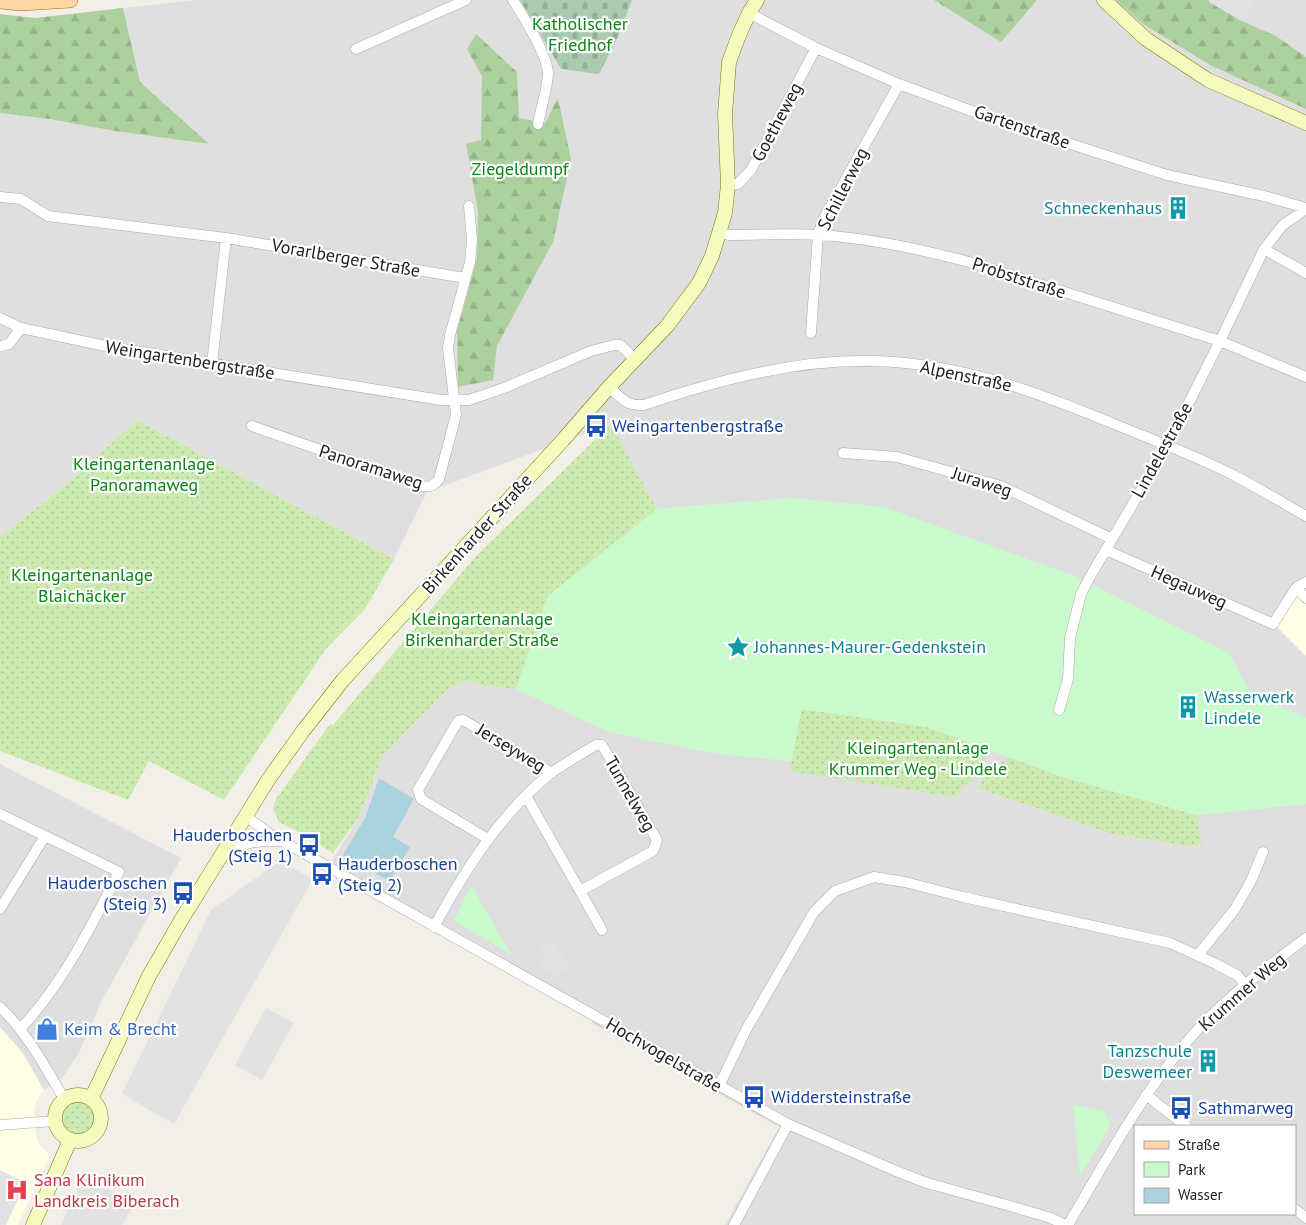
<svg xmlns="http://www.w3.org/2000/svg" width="1306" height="1225" viewBox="0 0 1306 1225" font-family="'PT Sans',sans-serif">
<defs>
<pattern id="grass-dots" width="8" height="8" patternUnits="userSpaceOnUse" patternTransform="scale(1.25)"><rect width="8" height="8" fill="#cdebb0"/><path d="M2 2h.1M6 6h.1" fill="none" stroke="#b0c997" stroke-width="1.8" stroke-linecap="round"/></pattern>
<pattern id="forest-firs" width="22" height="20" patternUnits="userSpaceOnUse" patternTransform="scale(1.25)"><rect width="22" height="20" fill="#add19e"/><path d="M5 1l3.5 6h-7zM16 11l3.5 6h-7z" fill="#95b388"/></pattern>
<pattern id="cemetery-stones" width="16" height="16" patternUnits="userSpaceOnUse" patternTransform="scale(1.25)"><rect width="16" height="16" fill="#aacbaf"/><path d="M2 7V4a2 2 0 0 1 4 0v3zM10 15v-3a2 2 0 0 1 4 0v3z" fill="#92ae96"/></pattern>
</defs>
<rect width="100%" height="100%" fill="#f2efe9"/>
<path fill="#e0dfdf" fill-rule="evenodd" d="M196,0h324l41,69 57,-32 14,-37h674v718l-55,-24 -23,-41 -156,-78 -278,-77 -137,11 -47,-85 -183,68 -33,67 -257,-139 -75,68 -62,48v-423l49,6 66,12 93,13 -68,-62 -17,-74z
M464,681h9l8,4 35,4 94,43 102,21 79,8 10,-52 126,18 136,50 133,38 110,-11v421h-581l54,-98 -188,-104 3,-8 -266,-148 32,-51 22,-59 62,-64zM1135,1126h160v88h-160z
M0,764l181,94 -80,144 -22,51 -17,25 -18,12 -7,10 -3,12 -34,3z"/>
<path fill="#ffffe5" d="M1297,593l9,9v54l-30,-30z
M0,1027l22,25 22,38 -7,10 -3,12 2,24 3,9 11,10 -32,70h-18z"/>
<path fill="url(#grass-dots)" d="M137,420l257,139 -29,50 -39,40 -102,151 -75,-39 -21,39 -128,-49v-215l62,-48z
M611,424l46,85 -109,87 -32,93 -35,-4 -8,-4h-9l-20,12 -62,64 -22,59 -27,37 -38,-23 -16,-8 -6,-13 3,-10 54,-75 3,1 143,-169z
M801,709l126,18 64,23 -18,29 -19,18 -164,-26z
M1010,758l53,19 133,38 6,29 -14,2 -79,-13 -131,-45 13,-20z
M62 1118a17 17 0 1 1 34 0a17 17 0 1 1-34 0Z"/>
<path fill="url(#forest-firs)" d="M934,0h103l-36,42z
M1116,0h92l3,3 31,18 34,15 30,21v52l-96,-44 -67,-41z
M123,8l17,74 69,62 -94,-13 -66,-12 -49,-6v-99l35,4z
M476,34l41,38 2,46 26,5 13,-25 13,61 -18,83 -56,104 -4,34 -35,7 -1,-56 20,-72 1,-48 -12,-67 15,-4 1,-64 -15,-27z"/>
<path fill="url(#cemetery-stones)" d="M520,0h112l-14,37 -19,37 -38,-5z"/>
<path fill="#c8facc" d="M794,498l90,9 188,68 157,78 22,41 55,24v86l-110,11 -133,-38 -136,-50 -125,-18 -11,52 -79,-8 -102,-21 -94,-43 32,-93 109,-87z
M471,885l40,69 -57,-33z
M1073,1105l31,6 7,14 -31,51z"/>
<path fill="#e2e2e2" d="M1208,0h49l-15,21 -31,-18z
M280,861l33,18 -139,245 -52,-30 89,-184z
M553,940l17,30 -14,7 -13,-8 -5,-9 7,-4 -5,-9z
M266,1008l28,15 -32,57 -27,-15z
M0,1170l26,13 -20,42h-6z
M84,1176l51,27 -13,22h-61z"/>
<path fill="#aad3df" d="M379,778l35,21 -21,38 17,10 -21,34 -46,-26 22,-37z"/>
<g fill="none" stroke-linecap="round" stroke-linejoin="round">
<defs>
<path id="minor" d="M513,0c10,16 35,55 35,74 -1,16 -7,34 -10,50
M749,13l67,35 83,36 97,36 171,55 97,21 42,12
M356,49l110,-49
M728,185l10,-1 13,-14 65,-122
M0,197l21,2 27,17 178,22 239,40
M720,233l10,2c30,0 60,-2 89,0 51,3 101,14 150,27l251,79 86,36
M1264,249l42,24
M0,318l21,10 89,19 331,53h28l35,-12 87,-37 23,-6h6l16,15
M811,333l7,-98 5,-15 76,-136
M0,346l9,-2 12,-16
M212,364l14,-126
M609,387c13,11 16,19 35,18 74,-25 153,-46 232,-44 88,3 164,32 243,65 39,16 80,31 118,51 23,12 46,26 69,39
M252,426l171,60c8,2 11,-1 16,-7l17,-64 -8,-67 2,-13 20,-73 2,-22 -3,-34
M843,453l54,4 104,29 111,53
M1106,550l167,74 23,-36 10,-6
M1296,588l10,10
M1059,710l9,-31 2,-41 11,-44 10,-19 76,-129 53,-105 44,-92 19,-24 23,-16
M0,814l119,58c-27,53 -57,113 -98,156
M245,816l28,20 515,288 108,47 31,12 76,21 48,14 14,7
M488,839l-67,-40 -3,-9 40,-69 5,-1 89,53
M224,855c17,-14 36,-14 57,-14
M580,891l22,39
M0,909l45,-73
M434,927c31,-57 66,-113 117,-154 14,-10 30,-19 45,-28h6l55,95 -4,11 -73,40 -54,-95
M1198,955l37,-46 16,-28 12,-29
M0,1007c28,27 45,59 64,92
M719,1086l27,-56 68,-118 21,-21 39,-14 31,5 58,15 207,46 46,21 21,11 8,9
M1146,1095l40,31
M0,1125l55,-4
M1295,1209l11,9
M734,1225l54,-101
M1068,1225c38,-64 74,-132 123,-188 33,-38 74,-69 115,-99"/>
<path id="secondary" d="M1104,0l42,39 62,41 98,43
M55 1118a23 23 0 1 1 46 0a23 23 0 1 1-46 0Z
M91,1099l58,-123 31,-54 88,-142 35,-49 40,-51 220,-240 46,-53 58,-61 32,-43 13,-27 13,-43 3,-28 -3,-71 4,-52 10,-27 10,-22 8,-13
M33,1225l37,-85"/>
<path id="primary" d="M0,1l21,2 49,-3"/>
</defs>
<use href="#minor" stroke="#a9a9a9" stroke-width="11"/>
<use href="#secondary" stroke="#707d05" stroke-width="15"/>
<use href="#primary" stroke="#a06b00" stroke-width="16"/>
<use href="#minor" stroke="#fff" stroke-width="10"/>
<use href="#secondary" stroke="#f7fabf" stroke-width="14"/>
<use href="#primary" stroke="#fcd6a4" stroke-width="15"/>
</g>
<defs>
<symbol id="building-bare" viewBox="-9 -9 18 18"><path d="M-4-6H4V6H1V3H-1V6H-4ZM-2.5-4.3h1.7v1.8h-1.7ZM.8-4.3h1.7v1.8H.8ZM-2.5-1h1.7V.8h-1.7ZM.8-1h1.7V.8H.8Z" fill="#0f9aa8" stroke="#fff" stroke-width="2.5" paint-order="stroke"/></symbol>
<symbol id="bus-bare" viewBox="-9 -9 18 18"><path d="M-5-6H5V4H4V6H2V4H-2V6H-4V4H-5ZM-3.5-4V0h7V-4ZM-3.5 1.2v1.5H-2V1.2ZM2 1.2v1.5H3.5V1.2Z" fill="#1a4fb4" stroke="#fff" stroke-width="2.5" paint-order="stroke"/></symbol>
<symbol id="sight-bare" viewBox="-9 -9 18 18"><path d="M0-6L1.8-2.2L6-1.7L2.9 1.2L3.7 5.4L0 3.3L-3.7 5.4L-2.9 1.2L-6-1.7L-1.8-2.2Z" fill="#0f9aa8" stroke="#fff" stroke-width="2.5" paint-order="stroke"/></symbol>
<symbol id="shop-bare" viewBox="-9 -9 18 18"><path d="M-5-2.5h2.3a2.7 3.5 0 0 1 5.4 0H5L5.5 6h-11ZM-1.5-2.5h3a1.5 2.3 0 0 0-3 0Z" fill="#3f7fe0" stroke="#fff" stroke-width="2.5" paint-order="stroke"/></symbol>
<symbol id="hospital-bare" viewBox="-9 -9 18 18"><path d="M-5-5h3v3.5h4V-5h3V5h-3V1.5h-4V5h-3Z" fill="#e0444e" stroke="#fff" stroke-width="2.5" paint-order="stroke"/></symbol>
</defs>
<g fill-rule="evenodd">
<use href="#building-bare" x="1162" y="192" width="32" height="32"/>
<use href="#bus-bare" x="580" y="410" width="32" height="32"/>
<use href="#sight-bare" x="722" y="631" width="32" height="32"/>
<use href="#building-bare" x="1172" y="691" width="32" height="32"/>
<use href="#bus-bare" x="293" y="829" width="32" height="32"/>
<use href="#bus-bare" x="306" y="858" width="32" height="32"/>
<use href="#bus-bare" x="167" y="877" width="32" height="32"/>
<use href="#shop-bare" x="31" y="1013" width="32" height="32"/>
<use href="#building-bare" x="1192" y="1045" width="32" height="32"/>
<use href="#bus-bare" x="738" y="1081" width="32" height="32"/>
<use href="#bus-bare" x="1165" y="1092" width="32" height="32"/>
<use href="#hospital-bare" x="1" y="1174" width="32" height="32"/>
</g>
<g text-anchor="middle" stroke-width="4.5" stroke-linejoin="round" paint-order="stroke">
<g font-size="18" fill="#0c8416" stroke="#fff">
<text x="580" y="30">Katholischer<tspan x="580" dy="21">Friedhof</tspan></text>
<text x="520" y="175">Ziegeldumpf</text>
<text x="144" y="470">Kleingartenanlage<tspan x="144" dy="21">Panoramaweg</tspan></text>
<text x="82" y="581">Kleingartenanlage<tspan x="82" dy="21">Blaichäcker</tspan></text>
<text x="482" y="625">Kleingartenanlage<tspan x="482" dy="21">Birkenharder Straße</tspan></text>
<text x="918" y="754">Kleingartenanlage<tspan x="918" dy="21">Krummer Weg - Lindele</tspan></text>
</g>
<g font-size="18" fill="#222" stroke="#fff">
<text transform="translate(777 122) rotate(-62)" y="6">Goetheweg</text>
<text transform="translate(1022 127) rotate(19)" y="6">Gartenstraße</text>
<text transform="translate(843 189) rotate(-63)" y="6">Schillerweg</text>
<text transform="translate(346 258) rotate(10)" y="6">Vorarlberger Straße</text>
<text transform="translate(1019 278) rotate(18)" y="6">Probststraße</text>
<text transform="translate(190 360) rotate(9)" y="6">Weingartenbergstraße</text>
<text transform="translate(966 376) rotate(12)" y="6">Alpenstraße</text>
<text transform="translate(1162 450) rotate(-61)" y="6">Lindelestraße</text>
<text transform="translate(371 467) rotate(18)" y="6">Panoramaweg</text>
<text transform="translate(982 482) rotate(18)" y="6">Juraweg</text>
<text transform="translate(477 534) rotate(-48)" y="6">Birkenharder Straße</text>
<text transform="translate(1189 587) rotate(24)" y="6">Hegauweg</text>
<text transform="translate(511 748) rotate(31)" y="6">Jerseyweg</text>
<text transform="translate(630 794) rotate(60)" y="6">Tunnelweg</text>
<text transform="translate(1242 992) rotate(-41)" y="6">Krummer Weg</text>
<text transform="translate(664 1055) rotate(30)" y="6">Hochvogelstraße</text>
</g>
<g font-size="18" fill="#0d838f" stroke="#fff" text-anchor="end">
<text x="1162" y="214">Schneckenhaus</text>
<text x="754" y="653" text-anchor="start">Johannes-Maurer-Gedenkstein</text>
<text x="1204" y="703" text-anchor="start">Wasserwerk<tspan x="1204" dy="21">Lindele</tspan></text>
<text x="1192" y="1057">Tanzschule<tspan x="1192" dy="21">Deswemeer</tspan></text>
</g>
<g font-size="18" fill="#164399" stroke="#fff" text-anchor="start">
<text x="612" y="432">Weingartenbergstraße</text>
<text x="292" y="841" text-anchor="end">Hauderboschen<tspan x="292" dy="21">(Steig 1)</tspan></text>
<text x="338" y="870">Hauderboschen<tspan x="338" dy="21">(Steig 2)</tspan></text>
<text x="167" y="889" text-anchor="end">Hauderboschen<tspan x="167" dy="21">(Steig 3)</tspan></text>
<text x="771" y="1103">Widdersteinstraße</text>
<text x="1198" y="1114">Sathmarweg</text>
</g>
<g font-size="18" fill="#366cbe" stroke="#fff" text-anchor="start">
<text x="64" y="1035">Keim &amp; Brecht</text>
</g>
<g font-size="18" fill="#be3a42" stroke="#fff" text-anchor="start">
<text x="34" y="1186">Sana Klinikum<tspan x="34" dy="21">Landkreis Biberach</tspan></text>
</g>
</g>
<rect x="1134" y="1125" width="162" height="90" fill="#ffffff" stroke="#a7a7a7"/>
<rect x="1144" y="1141" width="25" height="8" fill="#fcd6a4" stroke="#a7a7a7"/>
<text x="1178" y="1150" font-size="15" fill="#222222">Straße</text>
<rect x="1144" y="1162" width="25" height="15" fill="#c8facc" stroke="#a7a7a7"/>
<text x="1178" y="1175" font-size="15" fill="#222222">Park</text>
<rect x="1144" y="1188" width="25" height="15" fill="#aad3df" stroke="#a7a7a7"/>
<text x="1178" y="1200" font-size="15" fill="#222222">Wasser</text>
</svg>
